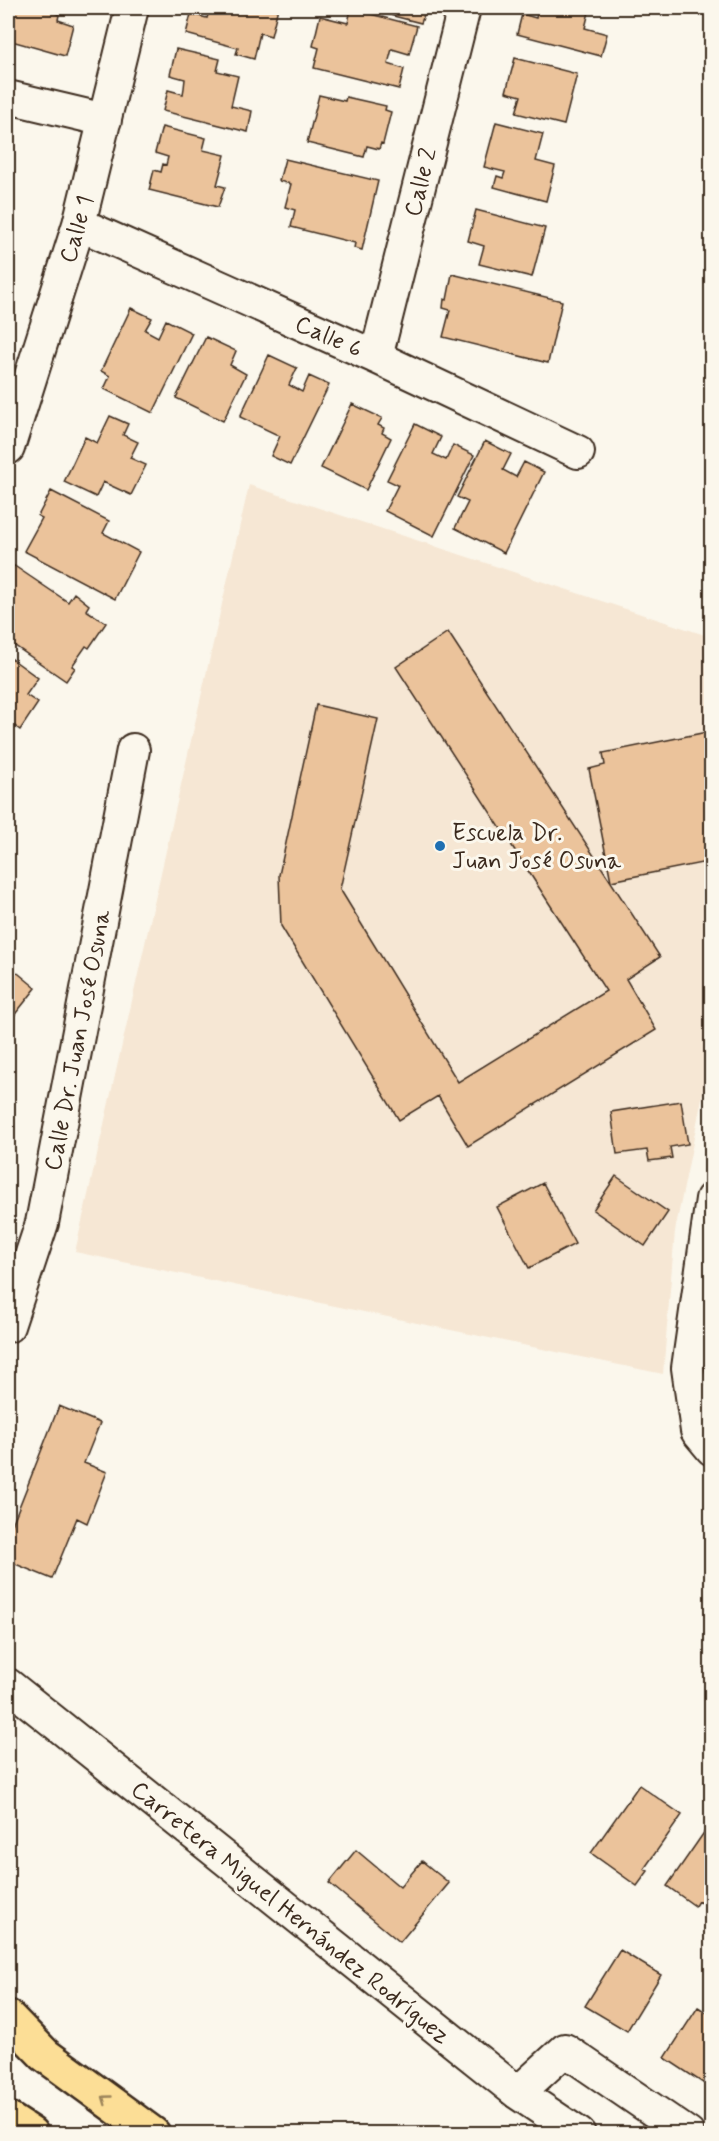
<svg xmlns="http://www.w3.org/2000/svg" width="719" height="2141" viewBox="0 0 719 2141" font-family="Mynerve,sans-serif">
<rect width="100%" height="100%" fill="#fbf7ec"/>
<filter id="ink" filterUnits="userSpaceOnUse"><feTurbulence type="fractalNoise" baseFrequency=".0167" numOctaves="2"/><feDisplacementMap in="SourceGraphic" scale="12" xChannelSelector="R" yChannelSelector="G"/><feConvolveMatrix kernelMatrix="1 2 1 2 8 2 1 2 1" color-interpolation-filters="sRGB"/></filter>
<g filter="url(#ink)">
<path fill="#f6e7d4" d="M249,485l462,152v417l-36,177 -12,143 -588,-122z"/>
<path fill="#ebc39b" stroke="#3b2a1e" stroke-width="1.5" d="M8,8h49l-2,5 4,2 -1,5 15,5 -8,31 -57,-16z
M210,8h68l-7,28 -11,-3 -6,26 -18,-5 2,-6 -52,-14 5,-20 16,4z
M371,8h49l-1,2 6,2 -4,11 -51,-13z
M538,8h52l-5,20 22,6 -6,22 -84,-22 5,-20 14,4z
M351,9l66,17 -8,28 -17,-5 -4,15 16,5 -5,20 -85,-21 5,-20 -6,-2 7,-30 28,7z
M176,49l44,10 -3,12 21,5 -7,30 21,5 -4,21 -85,-21 5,-21 15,4 1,-6 1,-9 -15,-4z
M515,58l62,16 -13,51 -48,-12 5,-17 -15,-4z
M319,95l26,6 1,-4 40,9 -1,4 6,2 -8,32 -2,-1 -2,6 -12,-3 -3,11 -57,-14z
M496,122l47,12 -7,27 19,5 -9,35 -52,-14 3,-11 6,2 2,-6 -21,-5z
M162,127l44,11 -3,12 22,5 -8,30 8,2 -7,20 -69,-17 5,-20 7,2 2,-8 3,1 2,-8 -13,-4z
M285,159l93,22 -16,69 -8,-2 1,-5 -64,-16 4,-17 -10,-3 6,-23 -12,-3z
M476,210l69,18 -13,49 -53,-13 5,-18 -16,-5z
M452,274l110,27 -14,62 -105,-26 7,-27 -7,-2 1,-9 3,1z
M131,308l21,10 -7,12 13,7 8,-17 26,13 -39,80 -49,-24 6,-13 -9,-5z
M206,337l30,14 -6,14 16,9 -23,47 -47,-23z
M269,355l28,13 -8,17 13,7 7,-16 20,9 -39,80 -19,-9 9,-20 -40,-19z
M352,404l30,14 -4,7 6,3 -2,5 9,5 -25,52 -45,-22z
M110,416l18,8 -5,11 15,7 -8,16 16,7 -15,30 -28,-13 -7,15 -32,-15 21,-45 12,6z
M415,424l26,13 -8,17 13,6 7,-15 21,10 -40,81 -49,-25 13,-26 -11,-5z
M485,441l26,13 -8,16 13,7 8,-15 20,10 -40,81 -49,-25 13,-26 -11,-5z
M51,491l58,30 -6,12 36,19 -24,47 -91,-48 18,-33 -4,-2z
M13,565l55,37 6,-9 15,12 -3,5 20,13 -17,25 -3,-2 -14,20 3,2 -9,13 -58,-40v-68z
M448,632l212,325 -34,22 30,51 -188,116 -30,-50 -39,24 -118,-194 -2,-51 37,-170 62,14 -38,170 118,193 148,-91 -210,-324z
M8,656l30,22 -12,17 12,8 -18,27 -12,-9z
M712,731v130l-101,20 -22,-112 16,-4 -2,-12z
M8,965l28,23 -28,35z
M681,1101l7,43 -18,3 2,11 -23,3 -2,-11 -30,4 -6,-42z
M616,1176l52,36 -23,34 -52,-36z
M543,1183l32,61 -46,24 -32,-61z
M59,1406l41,17 -16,40 23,9 -20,51 -10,-5 -25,61 -44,-18v-26z
M639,1785l43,30 -38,54 4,2 -11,15 -46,-33z
M712,1821v89l-14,-9 -3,5 -28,-20z
M356,1850l44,37 22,-26 27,22 -49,59 -71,-59z
M620,1950l41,25 -34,56 -42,-25z
M698,2007l14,9v67l-3,4 -44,-29z"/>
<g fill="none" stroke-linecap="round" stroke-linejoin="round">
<defs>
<path id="minor" d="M8,97l97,23
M79,224l297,133 202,95
M376,357l88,-349
M8,448l71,-224 53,-216
M712,1199l-24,169 9,63 15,18
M8,1326l34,-103 91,-473
M8,1685l510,408 61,41
M518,2093l47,-43 123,84"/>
<path id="highway" d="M8,2017l37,38 108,79
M8,2119l23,15"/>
</defs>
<use href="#minor" stroke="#3b2a1e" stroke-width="36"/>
<use href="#highway" stroke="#3b2a1e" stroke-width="38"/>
<use href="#minor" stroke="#fbf7ec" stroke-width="32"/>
<use href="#highway" stroke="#fcde96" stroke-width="33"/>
</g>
<defs><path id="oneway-chevron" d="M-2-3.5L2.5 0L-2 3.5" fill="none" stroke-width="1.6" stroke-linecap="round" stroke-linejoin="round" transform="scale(1.5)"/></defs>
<use stroke="#9c845a" href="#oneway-chevron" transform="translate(106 2099) rotate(-144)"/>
</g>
<circle fill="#1f6fb2" stroke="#fbf7ec" stroke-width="2" cx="440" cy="846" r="6"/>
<g text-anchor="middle" stroke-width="6" stroke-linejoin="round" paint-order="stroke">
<g font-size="24" fill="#3b2a1e" stroke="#fbf7ec">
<text transform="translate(420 182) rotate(-76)" y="8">Calle 2</text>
<text transform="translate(76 229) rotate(-74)" y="8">Calle 1</text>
<text transform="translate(329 336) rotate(24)" y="8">Calle 6</text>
<text transform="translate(77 1040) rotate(-79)" y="8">Calle Dr. Juan José Osuna</text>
<text transform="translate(291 1912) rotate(39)" y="8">Carretera Miguel Hernández Rodríguez</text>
</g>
<g font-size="24" fill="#3b2a1e" stroke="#fbf7ec" text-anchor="start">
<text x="452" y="840">Escuela Dr.<tspan x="452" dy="28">Juan José Osuna</tspan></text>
</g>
</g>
<rect width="719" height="2141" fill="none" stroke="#fbf7ec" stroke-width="30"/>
<rect x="15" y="15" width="689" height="2111" fill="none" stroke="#3b2a1e" stroke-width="2" filter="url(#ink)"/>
</svg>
